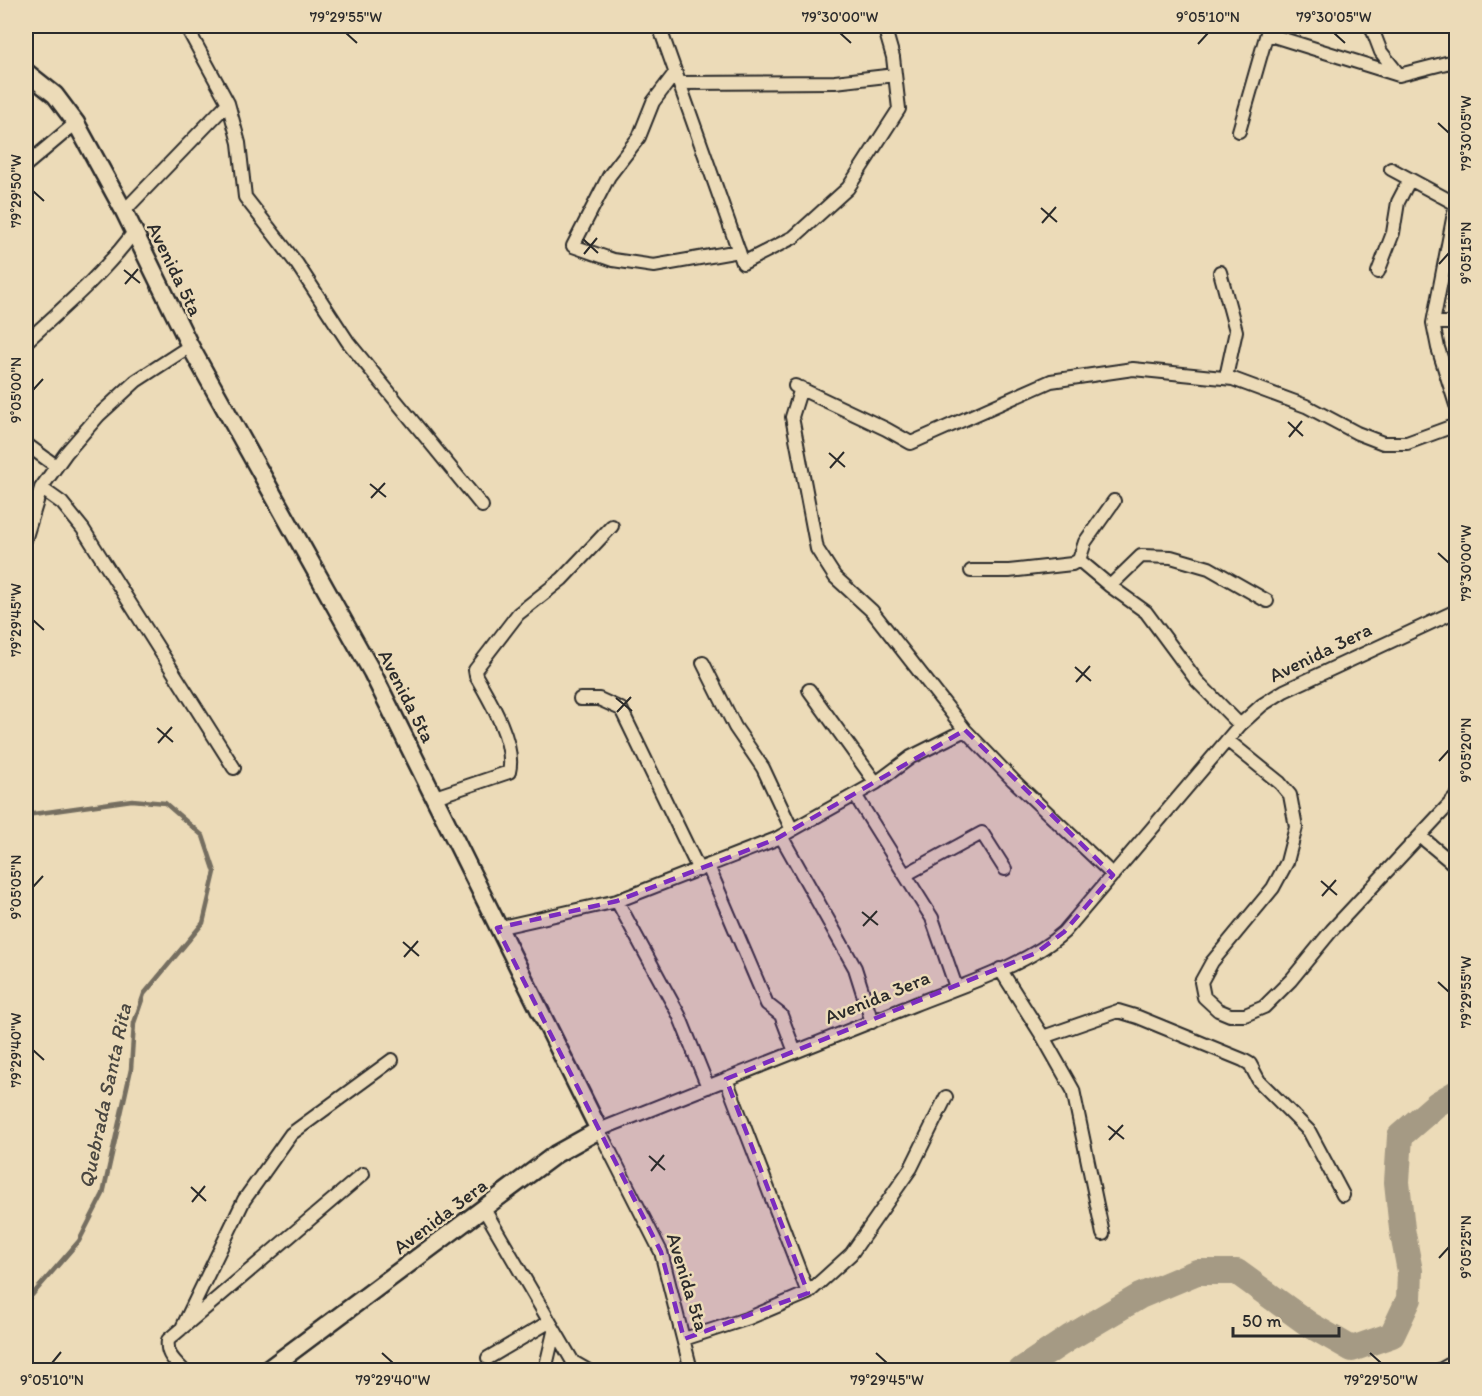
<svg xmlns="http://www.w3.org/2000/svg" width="1482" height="1396" viewBox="0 0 1482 1396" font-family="Itim,sans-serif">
<rect width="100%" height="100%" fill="#ecdbb8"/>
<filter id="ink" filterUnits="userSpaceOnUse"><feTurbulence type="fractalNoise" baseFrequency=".0167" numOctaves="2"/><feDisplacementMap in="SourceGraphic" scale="12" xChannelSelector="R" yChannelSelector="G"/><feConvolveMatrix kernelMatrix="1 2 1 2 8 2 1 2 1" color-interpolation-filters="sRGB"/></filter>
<g filter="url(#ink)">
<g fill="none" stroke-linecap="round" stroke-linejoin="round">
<path stroke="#746e60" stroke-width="4.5" d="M26,815l106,-15 33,3 38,33 12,36 -12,51 -59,71 -10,29 -3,46 -28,125 -24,47 -53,61"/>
<path stroke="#a59a84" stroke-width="26" d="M1021,1370l48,-32 71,-42 57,-24h40l73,53 42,24 40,-14 17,-36 1,-28 -8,-42 -5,-47 3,-46 37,-32 19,-11"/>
<defs>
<path id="street" d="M186,26l42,77 11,40 6,54 52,67 51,78 134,164
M659,26l84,237 51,-26 54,-49 51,-79 -6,-52 -9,-31
M1371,26l10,26 18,23
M1267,34l132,41 51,-13 6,4
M675,73l-22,29 -14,35 -30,39 -36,70 40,14 41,6 85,-15
M679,83l156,-1 60,-7
M1239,131l30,-105
M26,165l50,-42
M1391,169l65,35
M1456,203l-23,120 5,25 18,57
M124,211l104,-108
M1220,272l16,59 -10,46
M1378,272l15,-39 5,-31 12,-23
M1433,323h23
M26,342c38,-35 77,-68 108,-110
M795,386l91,43 25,14 140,-62 82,-12 100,10 73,27 51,27 26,10h24l49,-18
M801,388l-9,29 25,132 18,28 37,34 93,119 48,50 100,95
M26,444l30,22
M41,488l21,15 21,26 151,239
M26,537l15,-49 25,-35 33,-38 37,-34 54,-35
M1079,560l31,26 36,26 51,69 43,44
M971,571h38l63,-7 7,-4 6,-18 29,-41
M1110,586l31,-30 30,1 38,11 58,33
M703,663l32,64 28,41 29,62
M809,690l67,93
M580,699h19l22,10 78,161
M1227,740l53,43 10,12 6,32 -9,35 -14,26 -61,74 -11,20 3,15 14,13 12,5h15l19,-8 27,-27 41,-50 124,-133
M855,795l77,123 24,69
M435,797l74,-25c7,-28 -19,-72 -33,-96l-1,-6 43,-56 44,-35 50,-53
M781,836l74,132 17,54
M1420,836l36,30
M708,866l59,138 14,11 14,37
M905,875l77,-42 23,36
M617,901l62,114 29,72
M497,928l120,-27 159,-62 100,-56 35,-26 54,-27
M1000,969l43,68 30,53 30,144
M1043,1037l75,-26 20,6 105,43 7,4 9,17 50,50 34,64
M726,1079l82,214
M484,1209l89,153 14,8
M182,1328l62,-128 47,-66 101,-74
M684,1339l65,-21 59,-25 43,-39 60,-86 35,-71
M488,1358l61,-36
M183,1370c-9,-10 -17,-15 -15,-30l195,-166
M545,1370l9,-38
M691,1370l-30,-118 -62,-122c104,-42 209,-83 314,-125 47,-19 113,-39 151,-73l176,-207 22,-20 22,-14 172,-80
M1440,1370l16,-9"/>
<path id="secondary" d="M26,72l29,23 21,28 48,88 66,135 182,326 227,458 -43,24 -289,216"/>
</defs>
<use href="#street" stroke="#2b2b2b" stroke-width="16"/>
<use href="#secondary" stroke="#2b2b2b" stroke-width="21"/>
<use href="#street" stroke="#ecdbb8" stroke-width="12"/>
<use href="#secondary" stroke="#ecdbb8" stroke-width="16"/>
</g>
</g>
<path fill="#7b2cbf" fill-opacity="0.2" stroke="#7b2cbf" stroke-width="4.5" stroke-dasharray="12 8" stroke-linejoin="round" d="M965,730l148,145 -49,57 -28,21 -310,126 82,214 -124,46 -23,-87 -164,-324 120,-27 159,-62z"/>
<path fill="none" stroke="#2b2b2b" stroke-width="2" d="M346,33l11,10M840,33l11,10M1334,33l11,10M1198,44l10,-11M1438,123l11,10M33,191l11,10M1041,208l16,14M1042,223l14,-16M583,239l15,14M584,254l13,-16M1439,264l10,-11M124,270l16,13M125,284l13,-15M33,390l10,-11M1288,422l15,14M1289,437l13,-16M829,453l16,14M830,468l14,-16M370,484l16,13M371,498l14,-15M1438,553l11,10M33,620l11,10M1075,667l16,14M1076,682l14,-16M616,698l16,13M617,712l14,-15M157,728l16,14M158,743l14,-16M1439,761l10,-11M1321,881l16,14M33,887l10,-11M1322,896l14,-16M862,912l16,13M863,926l14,-15M403,942l16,14M404,957l14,-16M1438,982l11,10M33,1050l11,10M1108,1126l16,13M1109,1140l14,-15M649,1156l16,14M651,1171l13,-16M191,1187l15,14M192,1202l13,-16M1439,1258l10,-11M382,1353l11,10M876,1353l11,10M1370,1353l11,10M52,1363l9,-11"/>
<g text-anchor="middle" stroke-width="5" stroke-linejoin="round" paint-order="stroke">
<g font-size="20" fill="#2b2b2b" stroke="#ecdbb8">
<text transform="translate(175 269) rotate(64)" y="7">Avenida 5ta</text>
<text transform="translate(1320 652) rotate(-26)" y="7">Avenida 3era</text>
<text transform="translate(407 696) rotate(63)" y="7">Avenida 5ta</text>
<text transform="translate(877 997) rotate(-22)" y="7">Avenida 3era</text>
<text transform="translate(440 1216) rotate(-37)" y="7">Avenida 3era</text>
<text transform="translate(688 1282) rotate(73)" y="7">Avenida 5ta</text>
</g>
<g font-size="21" font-style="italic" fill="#4a4741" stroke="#ecdbb8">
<text transform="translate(105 1096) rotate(-78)" y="7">Quebrada Santa Rita</text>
</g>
</g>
<rect width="1482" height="1396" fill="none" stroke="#ecdbb8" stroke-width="66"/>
<path d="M1233 1327v9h106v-9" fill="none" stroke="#2b2b2b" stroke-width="3"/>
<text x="1242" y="1327" font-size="18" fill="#2b2b2b" stroke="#ecdbb8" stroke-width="4.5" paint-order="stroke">50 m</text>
<rect x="33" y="33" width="1416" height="1330" fill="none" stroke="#2b2b2b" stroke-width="2"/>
<g font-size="15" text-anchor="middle" fill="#2b2b2b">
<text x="346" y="22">79°29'55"W</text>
<text x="840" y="22">79°30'00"W</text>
<text x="1208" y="22">9°05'10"N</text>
<text x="1334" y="22">79°30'05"W</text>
<text transform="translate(1466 133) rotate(-90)" y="5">79°30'05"W</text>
<text transform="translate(16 191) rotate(-90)" y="5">79°29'50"W</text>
<text transform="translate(1466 253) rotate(-90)" y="5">9°05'15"N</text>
<text transform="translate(16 390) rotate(-90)" y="5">9°05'00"N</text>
<text transform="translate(1466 563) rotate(-90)" y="5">79°30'00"W</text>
<text transform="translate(16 620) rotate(-90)" y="5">79°29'45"W</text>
<text transform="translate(1466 750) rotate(-90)" y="5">9°05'20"N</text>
<text transform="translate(16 887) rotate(-90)" y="5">9°05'05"N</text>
<text transform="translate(1466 992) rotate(-90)" y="5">79°29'55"W</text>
<text transform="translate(16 1050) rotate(-90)" y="5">79°29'40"W</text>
<text transform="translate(1466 1247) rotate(-90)" y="5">9°05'25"N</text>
<text x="52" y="1385">9°05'10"N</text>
<text x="393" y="1385">79°29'40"W</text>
<text x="887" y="1385">79°29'45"W</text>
<text x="1381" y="1385">79°29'50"W</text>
</g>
</svg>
